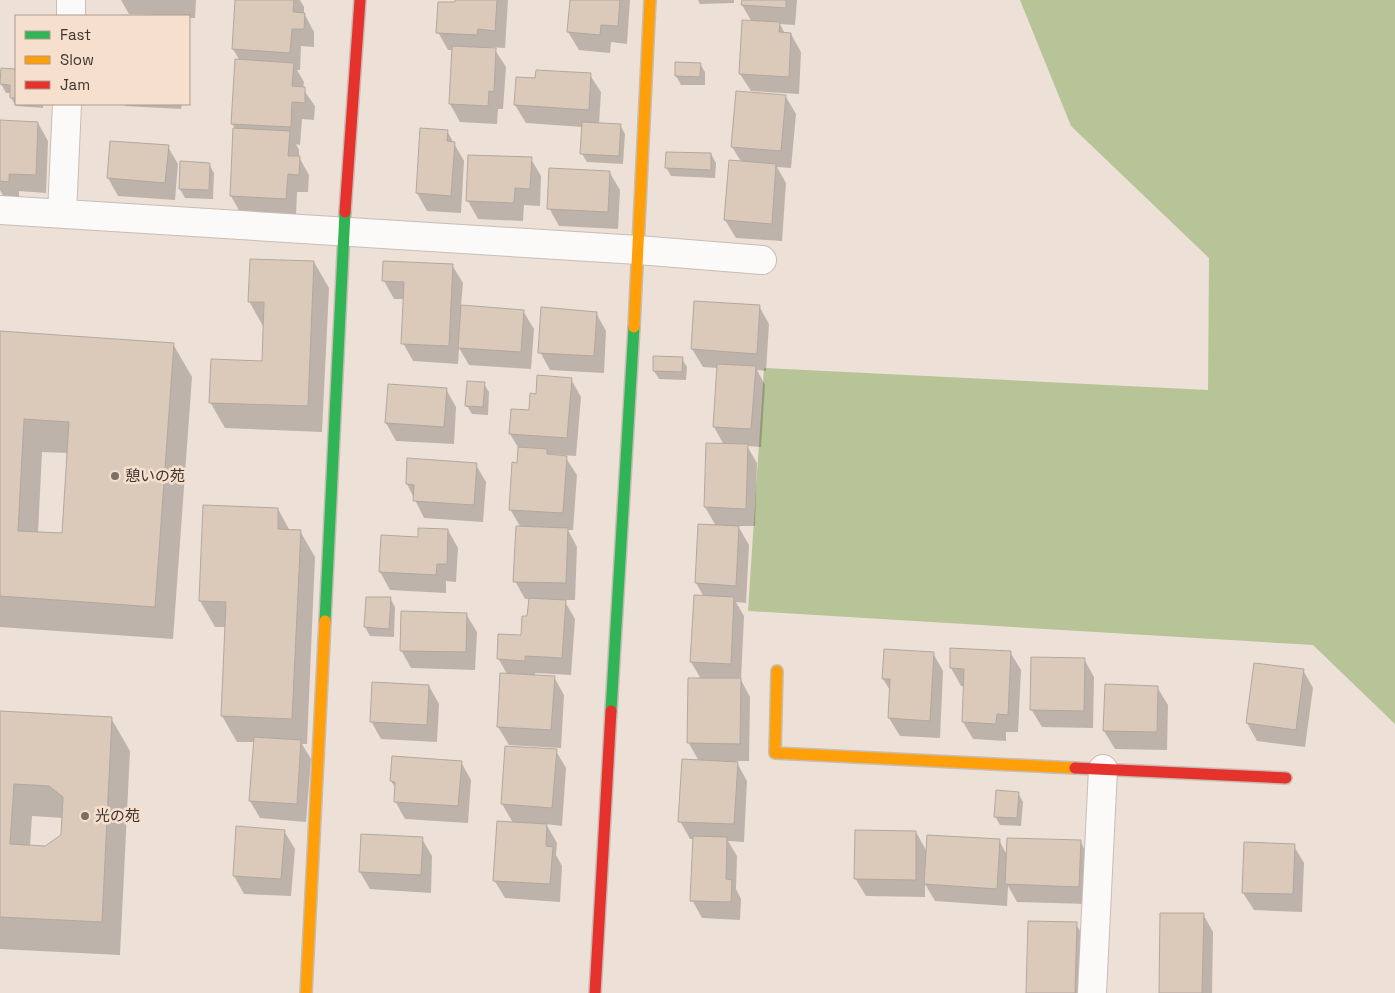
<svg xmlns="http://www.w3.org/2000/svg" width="1395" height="993" viewBox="0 0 1395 993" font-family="'Space Grotesk','Noto Sans JP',sans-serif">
<rect width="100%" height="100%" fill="#ede0d6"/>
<path fill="#b7c498" d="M1020,0h375v724l-82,-79 -565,-34 16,-243 444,22 1,-132 -138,-132z"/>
<path fill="#0003" fill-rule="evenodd" d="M121,0h75l-1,18h-6v-2l-60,-2z
M236,0h64l4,7v6l10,19v15l-13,-1 -1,24h-3l7,12 -1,7 12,17 -1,14 -12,-1 -2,26 -4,-1 3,6v7l10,18 -1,17h-11l-1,24 -55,-2 -10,-18 3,-66h2l-4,-6 8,-63 -7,-12z
M456,0h52l-3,48 -17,-1 -1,2 8,1 11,17 -3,42h-5l-1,15 -37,-2 -10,-18 3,-54h-5l-10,-18 18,-28z
M571,0h59l-3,44 -16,-2 -1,11 -31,-3 -11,-18z
M698,0h36v3l-34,1z
M743,0h54l-2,25 -15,-1 5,10h6l10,18 -2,42 -48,-3 -11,-17 12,-52 -10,-17z
M676,63l24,1 5,8v13h-24l-5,-9z
M2,69l14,1v34h27v4l-27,-2 -5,-8v-5h-5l-5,-9z
M590,75l11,17 -2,32 21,1 5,9 -2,30 -36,-2 -5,-8 1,-27 -57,-4 -11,-18 22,-26z
M786,97l10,17 -5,54 -14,-1 9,16 -4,58 -46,-3 -11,-18 17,-57 -10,-16z
M123,104h59l-1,5 -56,-3z
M0,122l38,1 10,18 -2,52 -27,-2v8h-14l-5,-9z
M447,131l17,30 -3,52 -34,-2 -10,-18z
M168,147l10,17 -3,36 -57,-4 -10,-18z
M711,154l5,9 -1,15 -44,-2 -5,-9z
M531,159l10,17 -1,30 -16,-1 -1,16 -45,-2 -10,-18z
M209,164l5,9 -1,26 -28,-1 -5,-9z
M610,173l10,17 -2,39 -59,-3 -10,-18z
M314,262l15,26 -7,144 -97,-4 -15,-26 53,-40 1,-34 -15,-27z
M452,265l11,18 -2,23 62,5 11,18 -3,40 -62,-4 -10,-17 -1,16 -45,-3 -10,-18 2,-44h-11l-10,-18z
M759,306l10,18 -3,47 -9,-1 8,15 -4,62 -14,-1 10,17 -2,63h-17l11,19 -3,58 -10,-1 8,14 -3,64 9,17 -1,64h-13l11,20 -3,61 -16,-1 9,15 -1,33 5,10 -1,21 -38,-2 -10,-18 2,-61h-4l-10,-18 19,-60 -11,-19 13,-63 -10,-17 13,-65 -8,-14 20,-57 -11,-19 19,-62 -10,-18 4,-59 -15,-1 -11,-18z
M596,313l10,18 -2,42 -54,-3 -10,-18z
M0,332l173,12 19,33 -19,262 -173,-12zM42,452l26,1 -5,82 -25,-2z
M682,359l5,8 -1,13 -27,-1 -5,-8z
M571,379l10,18 -5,59 -25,-2v2l15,2 11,17 -4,55h-5l9,17 -2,53h-11l11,19 -4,56 -36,-2v3l19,1 10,18 -3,53 -52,-3 -11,-18 9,-53 -9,-16 24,-22 7,-19 1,-18h-5l-10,-18 6,-53 -11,-19 9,-60 -9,-15 20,-22 7,-17z
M484,384l5,8 -1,23 -16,-1 -5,-8z
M446,389l10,18 -2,37 -58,-3 -10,-18z
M408,460l68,5 10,17 -3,40 -59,-4 -17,-34z
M278,509l12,22h10l15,26 -8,187h-5l9,15 -5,63 -46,-4 -10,-17 4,-59h-17l-15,-26 4,-89h-11l-15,-26z
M448,530l10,18 -2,34 -10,-1v12l-56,-3 -10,-18 39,-33z
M367,598h23l5,9 -1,30 -24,-1 -5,-9z
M466,614l11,18 -2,38 -64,-2 -10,-18z
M952,649l58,3 11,18 -3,62h-12v9l-33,-2 -10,-17 2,-36h-4l-10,-18z
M885,651l48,2 10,18 -3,67 -40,-2 -11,-18 2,-26 -8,-13z
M1084,659l10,18 -1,51 -51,-1 -11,-18z
M1303,670l10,18 -8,59 -48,-6 -10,-18z
M429,686l10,18 -2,38 -56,-3 -10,-18z
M1106,686l51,1 11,18 -1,45 -52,-1 -11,-18z
M0,713l111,5 19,33 -10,204 -120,-6zM32,816l31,2 -1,18 -16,11 -16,-1z
M556,751l10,17 -4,58 -16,-2 11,19 -1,12 6,11 -2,36 -55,-4 -11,-18 19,-57 -11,-19z
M461,762l10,18 -3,43 -63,-4 -10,-18 1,-12 -5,-8z
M1018,793l5,9 -2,24 -21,-1 -5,-9z
M284,831l11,18 -4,47 -47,-2 -10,-18z
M916,832l11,20 72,-12 8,15 73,-14 10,18 -1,45 -72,-2 -9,-16 -1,20 -72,-5 -10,-17v13l-59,-1 -11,-18z
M422,839l10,17 -1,37 -61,-4 -10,-17z
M1294,846l10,17 -2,49 -48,-2 -11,-17z
M1203,914l10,18 -1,61h-52z
M1076,924l10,17 -1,52h-57z"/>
<path fill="#dbc9b9" stroke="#b2a8a1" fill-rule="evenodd" d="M235,0h59l-1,12 12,1 -1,16h-12l-2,24 -58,-4z
M455,0h42l-2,31 -17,-2 -1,6 -41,-2 2,-31h17z
M570,0h50l-2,26 -17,-1 -1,10 -33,-3z
M742,0h44v8l-45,-3z
M742,20l38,2 -1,10 12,1 -2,44 -50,-3z
M452,46l44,2 -2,44 -5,-1 -1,15 -39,-2z
M235,59l59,4 -2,23 13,1v16l-13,-1 -1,25 -60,-3z
M675,62l26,1 -1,14 -25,-1z
M1,68l15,1v29h-6v-13l-10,-1z
M536,70l55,3 -2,37 -75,-5 2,-28 19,1z
M736,91l50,4 -5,56 -50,-4z
M0,120l38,2 -2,53 -27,-1v8l-9,-1z
M582,122l39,2 -2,32 -39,-2z
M233,128l57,3 -2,25h12l-1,19 -11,-1 -2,25 -56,-3z
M420,128l28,2 -1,11 8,1 -4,54 -35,-3z
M110,141l59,4 -4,38 -58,-5z
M666,152l45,1v17l-46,-2z
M468,155l64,2 -2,32 -15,-1 -1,15 -48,-2z
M729,160l47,4 -4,60 -48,-4z
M180,161l30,2 -1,27 -30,-1z
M549,168l61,3 -2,41 -61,-3z
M250,259l64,2 -6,145 -99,-3 2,-44 51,2 2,-59h-16z
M383,261l70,3 -4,82 -48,-2 3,-62 -22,-1z
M694,301l66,4 -3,49 -66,-5z
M461,305l63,5 -3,42 -63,-4z
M541,307l56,5 -3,44 -56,-3z
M0,331l174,12 -19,264 -155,-11zM24,419l45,3 -7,111 -44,-2z
M653,356l30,1 -1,15 -29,-1z
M717,364l39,2 -5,63 -38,-2z
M537,375l35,3 -5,60 -58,-4 2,-25 18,1 1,-17 6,1z
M467,381l18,1 -2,25 -18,-1z
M388,384l59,4 -3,39 -59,-4z
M706,443l42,1 -2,65 -42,-2z
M518,447l29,2v5l20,2 -4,57 -54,-3 3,-48 5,1z
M407,458l70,5 -3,42 -61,-4 1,-16 -8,-1z
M203,505l75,3v21l23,1 -9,189 -71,-3 5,-114 -27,-1z
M698,524l41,2 -3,60 -41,-3z
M516,526l52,2 -2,55 -53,-1z
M418,528l30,1 -1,35h-10l-1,11 -57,-3 2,-37 37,2z
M694,595l40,2 -3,67 -41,-2z
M366,597h25l-2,32 -25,-2z
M529,598l37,2 -4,58 -37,-2v5l-28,-2 1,-25 23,1 1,-19h5z
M401,611l66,2 -1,39 -66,-1z
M950,648l61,3 -3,64 -11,-1 -1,10 -34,-2 2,-53 -14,-1z
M884,649l50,3 -4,69 -42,-3 2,-39h-8z
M1031,657l54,1 -1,53 -54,-1z
M1254,663l50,6 -8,61 -50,-7z
M500,673l55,3 -4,54 -54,-3z
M688,678h53l-1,66 -53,-1z
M372,682l57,3 -2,40 -57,-3z
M1105,684l53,2 -1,46 -54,-1z
M0,711l112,6 -10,205 -102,-5zM14,784l35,2 14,11 -2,38 -16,11 -35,-2z
M254,737l47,3 -4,64 -48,-3z
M505,746l52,3 -5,59 -51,-4z
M392,756l70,5 -4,45 -64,-4 1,-20 -5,-1z
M682,759l56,3 -4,62 -56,-2z
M996,790l23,2 -2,26 -23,-1z
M497,821l50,3 -1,22 7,1 -3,37 -57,-3z
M236,826l49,4 -4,49 -48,-3z
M855,830l61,1v49l-62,-1z
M361,834l62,3 -2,38 -62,-3z
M927,835l73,4 -3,50 -73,-5z
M693,836l34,1 -1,42 6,1 -1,22 -41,-1z
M1007,838l74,2 -2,47 -74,-3z
M1244,842l51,2 -2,50 -51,-1z
M1160,913h44l-2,80h-43z
M1028,921l49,1 -2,71h-49z"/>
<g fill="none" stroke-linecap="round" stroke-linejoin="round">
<defs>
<path id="street" d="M71,16v-16
M0,210l638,40 124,10
M62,213l5,-109
M1092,993l11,-224"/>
<path id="fast" d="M325,621l20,-409
M611,711l23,-384"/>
<path id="slow" d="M634,327l16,-327
M777,671l-2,82 300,15
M306,993l19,-372"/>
<path id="jam" d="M345,212l15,-212
M1075,768l211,10
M595,993l16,-282"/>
</defs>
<use href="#street" stroke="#c7bdb5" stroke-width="30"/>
<use href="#fast" stroke="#c7bdb5" stroke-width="14"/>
<use href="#slow" stroke="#c7bdb5" stroke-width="14"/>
<use href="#jam" stroke="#c7bdb5" stroke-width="14"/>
<use href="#street" stroke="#fcfaf9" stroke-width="28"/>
<use href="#fast" stroke="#30b455" stroke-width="11"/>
<use href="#slow" stroke="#ff9f0a" stroke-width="11"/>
<use href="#jam" stroke="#e5322d" stroke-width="11"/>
</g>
<g fill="#7a7068" stroke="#f6dfcd" stroke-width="2">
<circle cx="115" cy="476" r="5"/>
<circle cx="85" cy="816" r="5"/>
</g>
<g text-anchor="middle" stroke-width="5" stroke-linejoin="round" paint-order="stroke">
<g font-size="15" fill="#3c342d" stroke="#f6dfcd" text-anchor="start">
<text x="125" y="481">憩いの苑</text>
<text x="95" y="821">光の苑</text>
</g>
</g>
<rect x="15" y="15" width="175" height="90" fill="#f6dfcd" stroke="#ac9b8d"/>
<rect x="25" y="31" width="25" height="8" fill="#30b455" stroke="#ac9b8d"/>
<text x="60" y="40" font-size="15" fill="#3c342d">Fast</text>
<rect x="25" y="56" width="25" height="8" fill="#ff9f0a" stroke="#ac9b8d"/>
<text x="60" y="65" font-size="15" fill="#3c342d">Slow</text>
<rect x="25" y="81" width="25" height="8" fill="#e5322d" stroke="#ac9b8d"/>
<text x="60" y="90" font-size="15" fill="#3c342d">Jam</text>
</svg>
